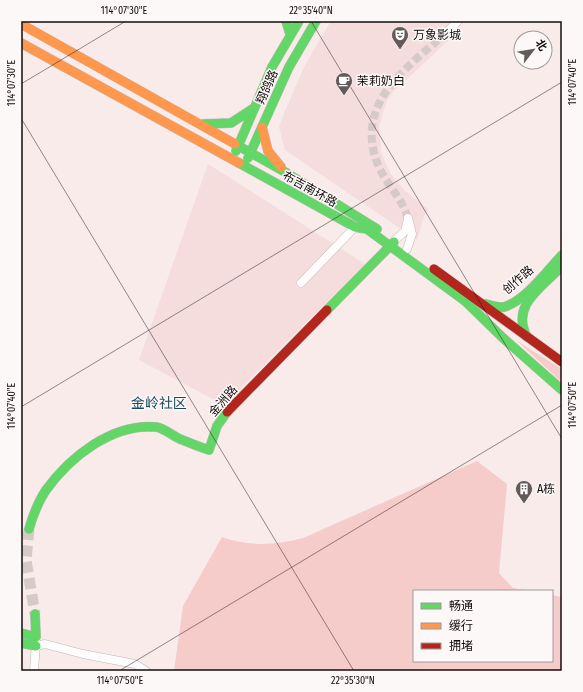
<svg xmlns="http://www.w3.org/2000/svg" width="583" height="692" viewBox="0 0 583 692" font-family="'Fira Sans Condensed','Noto Sans SC',sans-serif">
<rect width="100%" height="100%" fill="#f8ebea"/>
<path fill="#f4dddc" d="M331,21h120l-7,7 8,9 -60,56 -6,10 -7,24 2,25 9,21 15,18 23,18 -4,7 -7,24 -132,-90 -6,-23 6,-16 20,-46z
M208,164l157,100 -141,141 -85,-45z"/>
<path fill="#f6cccb" d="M517,341l45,28v13l-6,-5z
M477,461l30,23 -8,89 14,15 17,3h-116v70h138v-66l10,2v74h-388l9,-65 39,-69c26,10 55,8 81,1z"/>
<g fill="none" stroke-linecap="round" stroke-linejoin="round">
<path stroke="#d6cac9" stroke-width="8" stroke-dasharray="8 4" stroke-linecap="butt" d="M408,218c-6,-20 -22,-34 -30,-53 -25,-62 29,-97 69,-133"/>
<path stroke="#d6cac9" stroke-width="11" stroke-dasharray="11 5.5" stroke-linecap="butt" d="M29,529l-3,31 9,54"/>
<defs>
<path id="street" d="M447,32l11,-11
M394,241l11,-10 3,-12
M407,249l5,-15 -4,-16
M301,283l54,-56
M36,646l9,-2 38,10 52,10 11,7
M34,671l2,-29"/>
<path id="fast" d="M286,21l4,13
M203,124l28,-1 23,-15
M235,144l50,28 92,57
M236,151l36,-84 27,-46
M248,158l41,-91 27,-46
M239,163l116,64 12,2 98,72 38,37 59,52
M485,304c6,1 13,4 19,3 21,-6 43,-36 58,-52
M327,310l67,-68
M527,337c-16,-31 12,-47 32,-68
M29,529c4,-14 9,-27 17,-39 24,-33 66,-67 110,-63 8,1 17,9 24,12 10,4 19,8 29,11l8,-24 10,-14
M21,633l15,4 -1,-23
M21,643l15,3"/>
<path id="slow" d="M21,24l214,120
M21,43l218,120
M262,127l6,24 13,16"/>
<path id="jam" d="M434,269l128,93
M227,412l100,-102"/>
</defs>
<use href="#street" stroke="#c3b9b8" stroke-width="9"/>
<use href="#fast" stroke="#c3b9b8" stroke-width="10"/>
<use href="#slow" stroke="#c3b9b8" stroke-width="10"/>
<use href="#jam" stroke="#c3b9b8" stroke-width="10"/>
<use href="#street" stroke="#fefcfc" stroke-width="8"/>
<use href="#fast" stroke="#63d668" stroke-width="9"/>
<use href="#slow" stroke="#ff974d" stroke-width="9"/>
<use href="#jam" stroke="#b3261e" stroke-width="9"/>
</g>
<path fill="none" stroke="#140c0c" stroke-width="1" stroke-opacity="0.45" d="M311,21l251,418M21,84l105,-63M21,118l333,553M21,407l541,-325M119,671l443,-266"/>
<defs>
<symbol id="theatre-pin" viewBox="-11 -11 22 30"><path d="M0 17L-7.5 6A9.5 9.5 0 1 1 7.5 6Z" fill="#645a5a" stroke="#fdf8f8"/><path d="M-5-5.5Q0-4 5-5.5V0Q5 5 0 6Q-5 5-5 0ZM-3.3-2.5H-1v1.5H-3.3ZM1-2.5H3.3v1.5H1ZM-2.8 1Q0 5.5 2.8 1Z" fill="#fff"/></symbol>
<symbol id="cafe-pin" viewBox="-11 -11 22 30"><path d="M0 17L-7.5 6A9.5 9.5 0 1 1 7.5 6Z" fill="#645a5a" stroke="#fdf8f8"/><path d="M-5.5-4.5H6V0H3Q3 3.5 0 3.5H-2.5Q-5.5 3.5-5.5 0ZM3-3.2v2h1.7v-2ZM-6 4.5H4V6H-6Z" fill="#fff"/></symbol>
<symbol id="building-pin" viewBox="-11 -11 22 30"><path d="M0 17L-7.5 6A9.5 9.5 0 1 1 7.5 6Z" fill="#645a5a" stroke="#fdf8f8"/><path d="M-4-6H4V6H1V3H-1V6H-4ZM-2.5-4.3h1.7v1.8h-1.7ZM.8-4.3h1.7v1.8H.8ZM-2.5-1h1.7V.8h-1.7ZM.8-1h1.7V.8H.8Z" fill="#fff"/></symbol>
</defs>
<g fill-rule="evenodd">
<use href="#theatre-pin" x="390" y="25" width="20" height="27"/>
<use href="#cafe-pin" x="334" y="71" width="20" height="27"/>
<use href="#building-pin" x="514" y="479" width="20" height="27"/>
</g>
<g text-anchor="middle" stroke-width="3" stroke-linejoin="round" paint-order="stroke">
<g font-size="12" fill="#140c0c" stroke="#fdf8f8" text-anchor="start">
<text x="413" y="39">万象影城</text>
<text x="357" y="85">茉莉奶白</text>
<text x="537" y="493">A栋</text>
</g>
<g font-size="12" fill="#140c0c" stroke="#fdf8f8">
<text transform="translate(267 87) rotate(-66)" y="4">翔鸽路</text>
<text transform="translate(310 189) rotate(29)" y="4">布吉南环路</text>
<text transform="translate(518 280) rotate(-41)" y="4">创作路</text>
<text transform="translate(223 401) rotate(-49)" y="4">金洲路</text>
</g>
<g font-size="14" fill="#1a4a5d" stroke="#fdf8f8">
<text x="159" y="408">金岭社区</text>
</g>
</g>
<rect width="583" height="692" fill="none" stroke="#fdf8f8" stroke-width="44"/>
<rect x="413" y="590" width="140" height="72" fill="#fdf8f8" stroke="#a09a9a"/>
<rect x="421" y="603" width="20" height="6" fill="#63d668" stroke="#a09a9a"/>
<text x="449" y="610" font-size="12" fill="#140c0c">畅通</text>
<rect x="421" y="623" width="20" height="6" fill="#ff974d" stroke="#a09a9a"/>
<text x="449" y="630" font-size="12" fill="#140c0c">缓行</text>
<rect x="421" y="643" width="20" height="6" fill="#b3261e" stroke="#a09a9a"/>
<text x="449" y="650" font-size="12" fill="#140c0c">拥堵</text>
<g transform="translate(533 50) rotate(59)"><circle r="19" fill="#fdf8f8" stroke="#a09a9a"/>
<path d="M0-3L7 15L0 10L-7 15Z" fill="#645a5a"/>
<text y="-6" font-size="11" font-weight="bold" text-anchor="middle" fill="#140c0c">北</text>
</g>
<rect x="22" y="22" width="539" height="648" fill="none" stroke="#140c0c" stroke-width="1.5"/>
<g font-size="10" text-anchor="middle" fill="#140c0c">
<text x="124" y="14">114°07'30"E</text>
<text x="311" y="14">22°35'40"N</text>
<text transform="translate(572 82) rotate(-90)" y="4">114°07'40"E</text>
<text transform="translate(11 83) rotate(-90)" y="4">114°07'30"E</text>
<text transform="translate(572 405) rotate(-90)" y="4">114°07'50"E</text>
<text transform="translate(11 406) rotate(-90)" y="4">114°07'40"E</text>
<text x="120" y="684">114°07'50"E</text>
<text x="353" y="684">22°35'30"N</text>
</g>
</svg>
